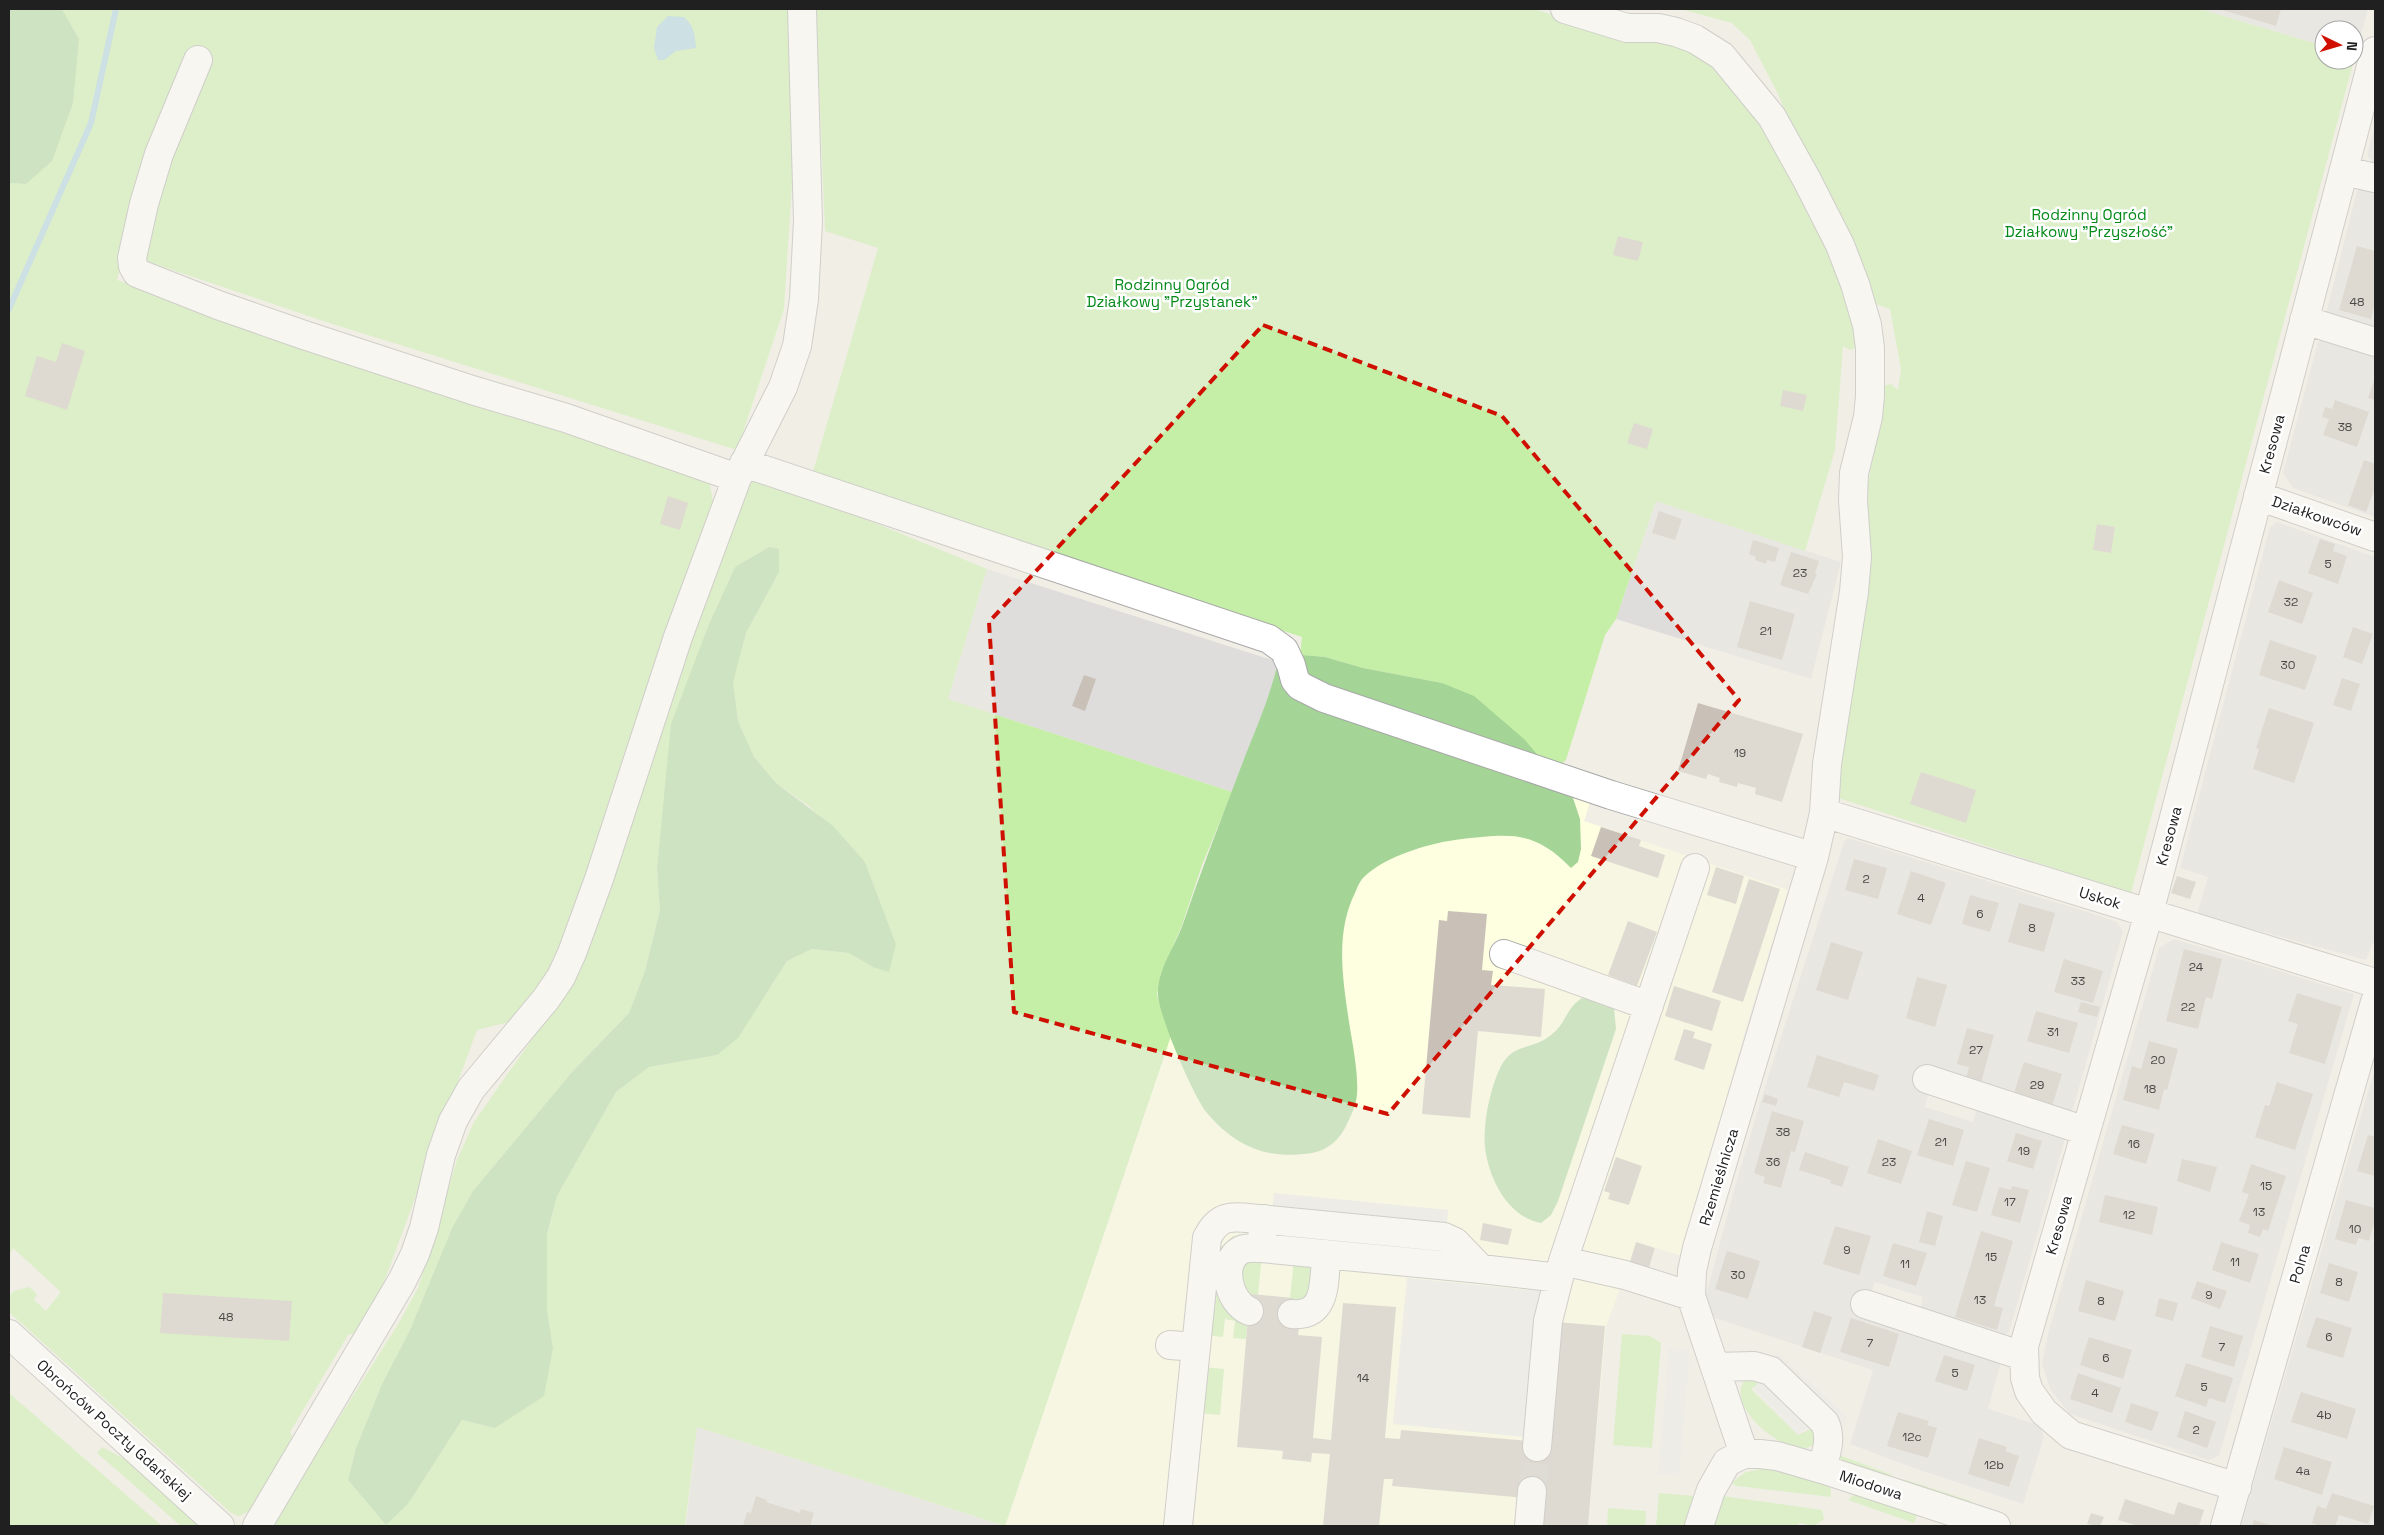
<svg xmlns="http://www.w3.org/2000/svg" width="2384" height="1535" viewBox="0 0 2384 1535" font-family="'Space Grotesk',sans-serif">
<rect width="100%" height="100%" fill="#f1eee5"/>
<path fill="#dedddc" d="M2200,9h168l-13,47 -1,-26h-30v16z
M2375,124v42l-8,-11z
M2368,182l7,2v152l-49,-22 31,-123z
M2330,335l45,17v165l-82,-29 -10,-15 35,-131z
M1656,501l185,61 -30,117 -195,-60z
M2277,522l98,35v381l-9,22 -169,-46 11,-37 -28,-9 90,-341z
M987,569l291,93 -7,31 -39,99 -284,-93z
M1848,838l249,77 20,7 6,10 -50,177 -11,8 -129,-42 -8,32 48,15 5,-16 88,29 -57,197 -12,7 -78,-25 4,-17 -48,-15 -10,31 133,42 2,11 -12,43 51,16 5,12 -21,67 -109,-36 -64,-24 23,-74 -158,-52 -11,-15 30,-113 30,-100 80,-248z
M2174,939l180,55 -135,462 -11,4 -138,-46 -20,-25 -8,-26 6,-29 111,-386z
M2375,1069v457h-134l121,-414z
M697,1427l307,99h-318z"/>
<path fill="#fdffe0" d="M1286,695l306,101 -8,25 204,69 -38,124 -68,242 -26,-8 -8,23 -19,-6 -23,61 -18,200h-583z"/>
<path fill="#c5efa7" fill-rule="evenodd" d="M62,9h727l6,127 -11,173 -47,141 -414,-129 -183,-62 3,-79 -26,100 592,199 6,34 -160,453 -38,54 -40,10 -111,301 -18,4 -58,97 7,14c-14,23 -33,61 -58,70l-8,-3 -222,-201v-16l5,-5 15,-4 8,7 -3,6 12,11 15,-19 -48,-44 -4,7v-1072l17,1 53,-145z
M816,9h718l100,31 26,1 39,13 24,14 41,52 74,139 25,86 -13,5 -7,-4 -8,104 -30,101 -149,-50 -40,118 -11,16 -39,125 -15,12 -109,-89 -79,-15 -38,-11 -25,-2 2,-18 -490,-162 66,-227 -53,-17z
M1680,9h520l124,37v14h30l1,-4 -224,837 -299,-97 34,-298 10,-63 3,-48 12,-3 7,6 3,-21 -11,-60 -20,-7 -73,-162 -19,-46 -28,-54 -18,-17z
M762,479l62,23 163,67 -39,130 284,93 -30,73 -21,63 -20,45 -4,22 14,41 -166,490 -308,-99 -12,99h-414l129,-205 18,-33 39,-128 17,-38 84,-120 78,-208 111,-312zM769,547l10,25 -33,61 -14,49 6,39 16,36 22,26 33,23 56,56 31,82 -23,23 -24,-14 -37,-4 -25,12 -20,32 -50,62 -68,12 -33,25 -59,104 -10,39v75l6,38 -58,80 -33,-8 -54,84 -22,21 -38,-45 8,-32 26,-64 28,-54 42,-102 21,-37 99,-119 57,-59 16,-42 15,-61 -3,-41 10,-94 24,-101 18,-50 26,-57z
M1233,1236l6,1 -12,13 21,68 -2,21 -13,-1 2,-17 -10,-2 -2,18 -17,-2 13,-86z
M1262,1255l-4,40 -9,5 -3,-1 -9,-34z
M1294,1260l21,4 -6,34 -16,6v-6h-3z
M1622,1334l28,2 11,7 -9,105 -39,-3z
M1203,1367l21,2 -4,46 -22,-2z
M1747,1377l19,2 -15,10 47,46 17,-8 2,16 -12,6c-6,-1 -13,-3 -19,-5 -22,-9 -61,-44 -39,-67z
M9,1393l153,133h-153z
M102,1447l30,16 73,63h-24l-84,-73z
M1839,1455l53,20 -2,4 -45,-15 -5,-5z
M1767,1468l11,1 49,14 4,7v7l-94,-11 -6,-3 15,-11z
M1903,1479l68,22 -1,3 -67,-22z
M1659,1493l36,3 -11,30h-28z
M1855,1494l63,19 -4,10 -66,-23z
M1722,1496l100,14 2,9 -10,7 -14,-3 -4,3h-84z
M1608,1508l38,3 -1,15h-38z"/>
<path fill="#a4d496" d="M9,9h53l17,30 -6,64 -21,58 -26,23 -17,-1z
M769,547l10,2v23l-33,61 -13,49 5,39 16,36 22,26 57,43 32,36 31,82 -7,28 -16,-5 -24,-14 -37,-4 -25,12 -49,77 -21,17 -68,12 -33,25 -59,104 -10,38v76l6,38 -9,48 -49,32 -33,-8 -54,84 -22,21 -38,-45 8,-32 26,-64 28,-54 42,-102 21,-37 99,-119 57,-59 16,-42 15,-61 -3,-41 14,-145 38,-100 26,-57z
M1290,654l35,3 38,11 79,15 32,13 50,43 48,56 8,24 1,30 -3,13 -7,6c-37,-38 -60,-34 -109,-29 -29,3 -78,17 -99,39 -3,3 -6,10 -8,15 -19,38 -13,81 -7,122 3,23 14,69 7,90 -2,7 -6,14 -9,21 -7,14 -18,24 -34,27 -45,7 -76,-6 -105,-40 -13,-15 -50,-101 -49,-120 0,-25 17,-46 25,-69 17,-50 36,-100 55,-149 14,-38 31,-73 40,-113z
M1582,998l24,3 8,7 2,21 -58,172 -7,14 -10,8c-37,-6 -60,-58 -56,-94 1,-19 7,-45 16,-63 12,-23 32,-16 50,-31 15,-11 15,-27 31,-37z"/>
<path fill="#e8e8e8" d="M1274,1193l174,17 -3,36 -175,-17z
M1407,1278l133,13 -13,146 -134,-13z
M1669,1348l21,2 -11,126 -21,-2z
M1777,1351l70,66 -7,17 -25,-11 -18,11 -43,-45z"/>
<path fill="#a2cfe2" d="M668,16l16,1c10,9 11,17 12,31l-20,3 -12,9h-6l-4,-12 3,-21z"/>
<g fill="none" stroke-linecap="round" stroke-linejoin="round">
<path stroke="#a2cfe2" stroke-width="6" d="M9,309l82,-186 25,-114"/>
</g>
<path fill="#c9c1b8" d="M2219,9h62l-5,17z
M1618,236l25,6 -5,19 -25,-6z
M2357,246l18,5v52l-4,16 -32,-9z
M62,343l23,8 -18,59 -42,-14 12,-40 19,6z
M2375,378v22l-7,-2z
M1783,390l24,5 -4,16 -23,-5z
M2335,400l34,12 -12,35 -34,-12 6,-16 -7,-2 3,-10 7,2z
M1634,423l19,6 -6,20 -20,-6z
M2364,460l11,4v24l-9,24 -18,-7z
M668,496l20,7 -8,27 -20,-6z
M1659,511l23,8 -7,21 -23,-7z
M2097,524l18,3 -4,26 -18,-3z
M2320,539l15,5 -2,7 14,5 -9,28 -30,-11z
M1753,540l26,8 -4,14 -8,-2 -1,4 -11,-4 1,-3 -7,-3z
M1791,552l28,9 -4,12 2,1 -9,20 -28,-9z
M2279,580l34,13 -11,31 -34,-12z
M1750,601l45,13 -13,46 -45,-13z
M2353,627l20,7 -11,30 -19,-7z
M2270,640l47,16 -12,34 -46,-15z
M1084,675l12,4 -11,32 -13,-5z
M2342,678l18,6 -9,27 -18,-6z
M1698,703l105,31 -21,68 -27,-8 1,-6 -18,-5 -1,4 -18,-5 1,-4 -12,-4 -2,5 -28,-8z
M2269,708l45,15 -20,60 -41,-14 6,-20 -3,-1z
M1921,772l55,18 -10,33 -56,-19z
M1601,827l40,13 -2,6 26,9 -7,23 -67,-22z
M1854,859l33,9 -9,31 -33,-9z
M1716,867l28,9 -8,28 -29,-9z
M1911,871l35,12 -15,42 -34,-11z
M2177,876l19,6 -6,17 -19,-6z
M1749,879l31,10 -37,113 -31,-10z
M1970,895l29,8 -9,29 -28,-8z
M2019,903l36,10 -11,39 -36,-10z
M1448,911l39,3 -5,56 11,1 -2,14 54,4 -4,48 -63,-6 -8,87 -48,-4 17,-194 8,1z
M1628,921l29,11 -20,54 -29,-11z
M1831,942l32,10 -15,48 -32,-10z
M2184,949l38,10 -10,40 -6,-2 -8,32 -32,-8z
M2064,959l39,12 -10,32 -39,-11z
M1917,977l30,8 -12,42 -29,-9z
M1674,986l47,15 -9,30 -47,-15z
M2297,993l45,14 -17,57 -36,-11 9,-29 -10,-3z
M2081,1002l19,5 -3,10 -19,-5z
M2036,1011l42,12 -9,30 -42,-12z
M1967,1028l27,7 -15,55 -15,-4 5,-19 -12,-3z
M1684,1029l11,3 -2,6 19,6 -8,26 -30,-10z
M2149,1041l29,8 -11,41 -3,-1 -5,21 -36,-10 9,-34 9,3z
M1817,1055l62,20 -5,16 -30,-9 -5,15 -32,-10z
M2024,1062l38,12 -11,35 -38,-13z
M2277,1082l36,12 -18,56 -40,-13 10,-32 4,1z
M1765,1094l13,5 -2,7 -14,-4z
M1772,1111l32,10 -9,31 -4,-1 -10,37 -18,-5 2,-6 -11,-4z
M1929,1119l35,11 -11,36 -36,-11z
M2122,1125l33,9 -9,30 -33,-10z
M2016,1133l26,8 -9,28 -26,-8z
M2368,1135l7,2v39l-18,-5z
M1878,1139l34,12 -11,33 -34,-11z
M1805,1152l44,15 -7,20 -12,-4 1,-3 -32,-10z
M1616,1157l26,9 -13,39 -21,-6 2,-6 -6,-2z
M2182,1159l35,8 -7,25 -33,-11z
M1966,1161l24,7 -13,44 -25,-7z
M2251,1164l35,12 -18,55 -5,-2 -3,8 -12,-4 2,-8 -11,-4 10,-27 -7,-2z
M2012,1186l17,4 -9,33 -29,-8 8,-28 12,3z
M2105,1195l53,12 -6,28 -53,-13z
M2346,1200l29,8v11l-6,22 -11,-3 -2,7 -21,-6z
M1927,1211l16,5 -8,30 -16,-4z
M1483,1223l29,6 -4,16 -28,-5z
M1835,1226l36,10 -12,39 -36,-11z
M1981,1231l32,10 -19,65 9,2 -6,22 -42,-13z
M1636,1242l19,6 -7,23 -19,-6z
M2221,1242l38,12 -9,29 -38,-13z
M1893,1243l34,10 -11,33 -33,-10z
M1727,1251l33,10 -12,38 -33,-10z
M2329,1263l29,9 -9,30 -29,-9z
M2086,1280l38,11 -9,30 -37,-10z
M2197,1281l30,10 -7,18 -29,-11z
M163,1293l129,8 -3,40 -129,-8z
M1250,1294l43,4 -2,29 8,1 -1,7 24,2 -9,101 18,2 12,-137 53,4 -11,131 15,1 1,-9 127,11 28,-119 49,4 -17,200h-52l-10,-28 -134,-12 1,-7h-9l-5,47h-56l7,-72 -18,-1 -1,9 -29,-3 1,-8 -46,-4z
M2159,1298l19,5 -5,18 -18,-5z
M1814,1311l18,6 -12,36 -18,-6z
M2316,1317l36,11 -9,30 -37,-11z
M1851,1318l48,16 -10,33 -49,-15z
M2210,1326l33,10 -9,31 -33,-10z
M2089,1337l43,13 -9,29 -43,-14z
M1944,1355l31,10 -8,26 -32,-10z
M2186,1363l47,15 -8,25 -16,-5 -3,9 -31,-11z
M2078,1373l43,15 -9,25 -42,-14z
M2301,1392l55,17 -9,30 -56,-17z
M2131,1403l28,9 -7,19 -27,-9z
M2185,1411l31,11 -9,26 -30,-11z
M1898,1412l31,9 -2,4 10,3 -9,30 -41,-12z
M1979,1438l28,9 -2,4 14,5 -10,31 -41,-13z
M2284,1447l48,15 -10,33 -48,-16z
M2332,1493l42,13 -6,18 -29,-9 -4,11h-16l-7,-3 5,-17 9,3z
M756,1496l11,4 -1,2 34,11 1,-4 13,4 -4,13h-67l4,-14 4,1z
M2125,1499l49,16 4,-13 26,8 -5,16h-60l-21,-6z
M2091,1513l13,4 -4,9 -13,-2z
M2254,1520l19,6h-21z"/>
<g fill="none" stroke-linecap="round" stroke-linejoin="round">
<path stroke="#c7c5be" stroke-width="28" stroke-dasharray="28 14" stroke-linecap="butt" d="M1532,1491l5,-44"/>
<defs>
<path id="minor" d="M1565,9l62,19h31l18,4 19,7 27,17 50,61 35,63 33,65 15,39 12,41 3,23v48l-2,21 -14,56 -1,27 4,57 -3,35 -27,172 -3,49 -10,44 -117,391 -5,23 -1,25 53,158
M198,60l-39,94 -15,50 -12,54 1,8 4,7 81,32 86,30 168,55 94,28 171,60
M2344,171l31,7
M2304,320l71,22
M744,463l525,176 15,11 7,15 4,15 5,6 24,12 287,97 203,62
M2258,496l117,41
M1824,813l551,170
M1504,954l145,52
M1927,1079l159,52
M1264,1219l-3,29 220,21
M1563,1261l62,14 66,21
M1865,1304l158,52
M1249,1311c-21,-9 -30,-49 -8,-61 6,-3 14,-2 20,-2
M1292,1314c36,3 32,-34 34,-60
M9,1334l211,192
M1170,1345l26,2
M1715,1367l39,-1 17,5 54,52c7,16 1,30 -3,46
M1537,1447l11,-126 15,-60 132,-393
M2237,1487l-166,-52 -27,-23 -15,-21 -4,-13 -1,-32 125,-433 226,-862
M257,1526l145,-245 13,-27 9,-26 17,-73 12,-34 18,-32 75,-90 15,-22 11,-24 27,-74 79,-242 59,-159 46,-91 14,-41 7,-47 4,-78 -6,-212
M1178,1526l29,-288c13,-26 27,-21 52,-19l185,18 11,5 26,27 78,9
M1529,1526l3,-35
M1699,1526l12,-36 16,-28 17,-8h16l17,2 45,13 174,57
M2225,1526l150,-524"/>
</defs>
<use href="#minor" stroke="#a7a7a7" stroke-width="30"/>
<use href="#minor" stroke="#fff" stroke-width="28"/>
</g>
<path d="M0 0H2384V1535H0ZM1263,325l239,91 237,284 -351,414 -374,-102 -25,-390z" fill="#f1eee5" fill-opacity=".55" fill-rule="evenodd"/>
<path fill="none" stroke="#cf0f00" stroke-width="4" stroke-dasharray="10 6" stroke-linejoin="round" d="M1263,325l239,91 237,284 -351,414 -374,-102 -25,-390z"/>
<g text-anchor="middle" stroke-width="5" stroke-linejoin="round" paint-order="stroke">
<g font-size="12" fill="#4a4846">
<text x="2357" y="306">48</text>
<text x="2345" y="431">38</text>
<text x="2328" y="568">5</text>
<text x="1800" y="577">23</text>
<text x="2291" y="606">32</text>
<text x="1766" y="635">21</text>
<text x="2288" y="669">30</text>
<text x="1740" y="757">19</text>
<text x="1866" y="883">2</text>
<text x="1921" y="902">4</text>
<text x="1980" y="918">6</text>
<text x="2032" y="932">8</text>
<text x="2196" y="971">24</text>
<text x="2078" y="985">33</text>
<text x="2188" y="1011">22</text>
<text x="2053" y="1036">31</text>
<text x="1976" y="1054">27</text>
<text x="2158" y="1064">20</text>
<text x="2037" y="1089">29</text>
<text x="2150" y="1093">18</text>
<text x="1783" y="1136">38</text>
<text x="1941" y="1146">21</text>
<text x="2134" y="1148">16</text>
<text x="2024" y="1155">19</text>
<text x="1773" y="1166">36</text>
<text x="1889" y="1166">23</text>
<text x="2266" y="1190">15</text>
<text x="2010" y="1206">17</text>
<text x="2259" y="1216">13</text>
<text x="2129" y="1219">12</text>
<text x="2355" y="1233">10</text>
<text x="1847" y="1254">9</text>
<text x="1991" y="1261">15</text>
<text x="2235" y="1266">11</text>
<text x="1905" y="1268">11</text>
<text x="1738" y="1279">30</text>
<text x="2339" y="1286">8</text>
<text x="2209" y="1299">9</text>
<text x="1980" y="1304">13</text>
<text x="2101" y="1305">8</text>
<text x="226" y="1321">48</text>
<text x="2329" y="1341">6</text>
<text x="1870" y="1347">7</text>
<text x="2222" y="1351">7</text>
<text x="2106" y="1362">6</text>
<text x="1955" y="1377">5</text>
<text x="1363" y="1382">14</text>
<text x="2204" y="1391">5</text>
<text x="2095" y="1397">4</text>
<text x="2324" y="1419">4b</text>
<text x="2196" y="1434">2</text>
<text x="1912" y="1441">12c</text>
<text x="1994" y="1469">12b</text>
<text x="2303" y="1475">4a</text>
</g>
<g font-size="15" fill="#028917" stroke="#fff">
<text x="2089" y="220">Rodzinny Ogród<tspan x="2089" dy="17">Działkowy "Przyszłość"</tspan></text>
<text x="1172" y="290">Rodzinny Ogród<tspan x="1172" dy="17">Działkowy "Przystanek"</tspan></text>
</g>
<g font-size="15" fill="#202020" stroke="#fff">
<text transform="translate(2272 444) rotate(-75)" y="5">Kresowa</text>
<text transform="translate(2317 516) rotate(19)" y="5">Działkowców</text>
<text transform="translate(2169 836) rotate(-75)" y="5">Kresowa</text>
<text transform="translate(2100 898) rotate(17)" y="5">Uskok</text>
<text transform="translate(1719 1177) rotate(-73)" y="5">Rzemieślnicza</text>
<text transform="translate(2059 1225) rotate(-74)" y="5">Kresowa</text>
<text transform="translate(2300 1264) rotate(-74)" y="5">Polna</text>
<text transform="translate(114 1430) rotate(42)" y="5">Obrońców Poczty Gdańskiej</text>
<text transform="translate(1871 1485) rotate(18)" y="5">Miodowa</text>
</g>
</g>
<rect width="2384" height="1535" fill="none" stroke="#202020" stroke-width="20"/>
<g transform="translate(2339 45) rotate(95)"><circle r="24" fill="#ffffff" stroke="#a6a6a6"/>
<path d="M0-4L9 19L0 12L-9 19Z" fill="#cf0f00"/>
<text y="-8" font-size="14" font-weight="bold" text-anchor="middle" fill="#202020">N</text>
</g>
</svg>
